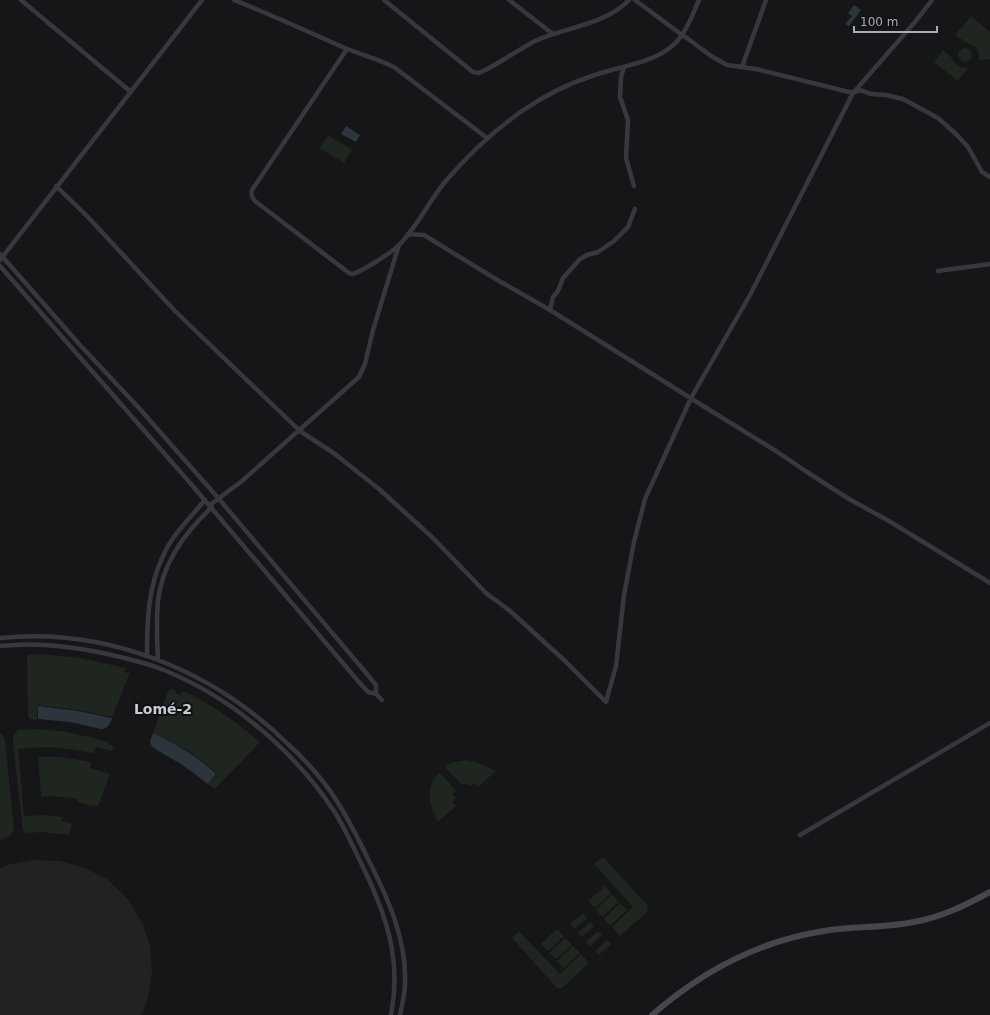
<svg xmlns="http://www.w3.org/2000/svg" width="990" height="1015" viewBox="0 0 990 1015" font-family="'DejaVu Sans',sans-serif">
<rect width="100%" height="100%" fill="#161618"/>
<path fill="#222225" d="M33,860l27,1 25,7 23,12 19,18 14,23 9,24 2,27 -4,26 -7,17h-141v-146l7,-4z"/>
<path fill="#1e261f" d="M971,16l19,16v27l-11,1c2,-14 -6,-13 -15,-19 -3,-2 -6,-4 -9,-6z
M958 55a7 7 0 1 1 14 0a7 7 0 1 1-14 0Z
M943,50c2,2 6,5 8,7 5,7 7,12 17,11l-10,13 -24,-19z
M328,135l24,15 -8,13 -24,-15z
M39,654l41,4 46,10 -2,4 6,1 -18,44 -34,-7 -40,-5 -1,15 -7,-1 -2,-3 -1,-61z
M172,689l3,1v3l5,2 3,-4c28,13 53,30 77,51l-45,47 -2,-1 -5,-4 9,-10c-17,-18 -42,-31 -64,-41l15,-42z
M18,730c30,-3 62,4 90,12v2l6,2 -2,5 -16,-4 -2,6 -26,-4 -21,-2 -29,2 6,67 20,-1 19,2 -1,4 10,2 -3,12 -27,-3 -15,1 -4,-3 -10,-87v-7z
M0,733l3,3 2,5 9,88 -3,6 -11,5z
M38,757h22l31,5 -1,6 20,6 -12,32 -5,-1 -1,2 -5,-2 1,-1 -11,-2 1,-3c-13,-2 -24,-4 -37,-2z
M465,760l11,2 20,9 -18,16 -4,-4 -5,3 -3,-3 -4,2 -16,-17 1,-3 8,-3z
M438,773h2l16,18 -4,3 4,4 -4,4 4,4 -18,16c-9,-18 -13,-32 0,-49z
M603,857l45,49 -1,6 -27,24 -8,-9 21,-20 -39,-43z
M605,886l6,7 -16,15 -7,-7z
M612,894l7,8 -17,15 -6,-7z
M620,903l7,7 -17,16 -6,-8z
M583,913l4,5 -13,11 -4,-5z
M590,922l4,4 -12,11 -4,-4z
M557,929l7,7 -16,15 -7,-7z
M519,931l41,43 21,-20 8,9 -27,25h-5l-45,-50z
M598,931l4,4 -12,11 -4,-4z
M565,938l7,7 -16,14 -7,-6z
M607,940l4,4 -12,11 -4,-4z
M573,946l7,7 -16,15 -7,-7z"/>
<path fill="#2c353c" d="M854,5l7,5 -12,16 -4,-2 7,-8 -4,-3z
M346,126l14,9 -4,7 -15,-8z
M38,706l40,5 34,7c-2,6 -4,11 -11,11l-31,-7 -32,-3z
M153,733c22,11 45,23 63,41l-8,10 -24,-18 -32,-19 -2,-5z"/>
<g fill="none" stroke-linecap="round" stroke-linejoin="round">
<path stroke="#37383d" stroke-width="4.5" d="M21,0l110,92
M234,0c38,15 74,32 111,48 17,7 33,11 49,19l93,71
M384,0l89,72 6,1c20,-9 37,-22 56,-32 31,-14 70,-16 94,-41
M509,0l44,34
M635,0l47,35 5,3 24,18 16,9 29,4 97,24 7,-3 11,4 15,1 17,4 35,19 18,16 12,13 14,25 8,5
M347,49l-95,141c-1,5 0,7 3,11l94,72 4,1c11,-4 38,-21 46,-29 18,-18 29,-42 45,-62 23,-27 48,-51 78,-72 22,-15 47,-28 73,-36 25,-9 55,-11 76,-28 14,-11 21,-31 28,-47
M624,67l-3,10 -1,20 8,23 -2,38 8,28
M742,67l24,-67
M56,186l32,31 87,94 125,120 35,23 44,35 53,48 55,57 22,16 55,50 42,42 10,-36 8,-71 10,-53 11,-43 46,-101 59,-103 103,-202 62,-71 17,-22
M408,234l16,1 70,43 56,32 158,99 68,42 31,21 42,27 40,22 101,62
M0,254l80,91 59,63 80,91 148,175 9,11v9
M0,260l202,-260
M0,266l191,218 167,197 10,11 8,2 6,6
M938,271l52,-7
M550,310l3,-13 5,-6 5,-13 17,-19 7,-4 11,-3 16,-11 14,-14 7,-18
M210,505l32,-24 117,-104 6,-13 8,-34 26,-85
M0,638c107,-11 213,32 289,107 13,12 25,25 36,39 17,22 30,48 42,73 20,39 40,82 38,127 0,10 -3,21 -5,31
M0,646c34,-4 70,0 103,7 18,4 36,8 53,14 72,27 136,81 178,144 11,17 19,36 28,54 24,49 40,95 29,150
M147,655c0,-33 1,-68 16,-99 9,-21 27,-38 42,-56
M158,660c-1,-20 -2,-39 0,-59 4,-37 27,-69 54,-94
M800,835l190,-112"/>
<path stroke="#45474d" stroke-width="6" d="M652,1015c49,-43 107,-74 172,-84 30,-5 61,-3 90,-9 28,-5 52,-17 76,-30"/>
</g>
<g text-anchor="middle" stroke-width="4" stroke-linejoin="round" paint-order="stroke">
<g font-size="14" font-weight="bold" fill="#c9ccd4" stroke="#111113">
<text x="163" y="714">Lomé-2</text>
</g>
</g>
<path d="M854 26v6h83v-6" fill="none" stroke="#a8adb8" stroke-width="2"/>
<text x="860" y="26" font-size="12" fill="#a8adb8" stroke="#111113" stroke-width="3" paint-order="stroke">100 m</text>
</svg>
